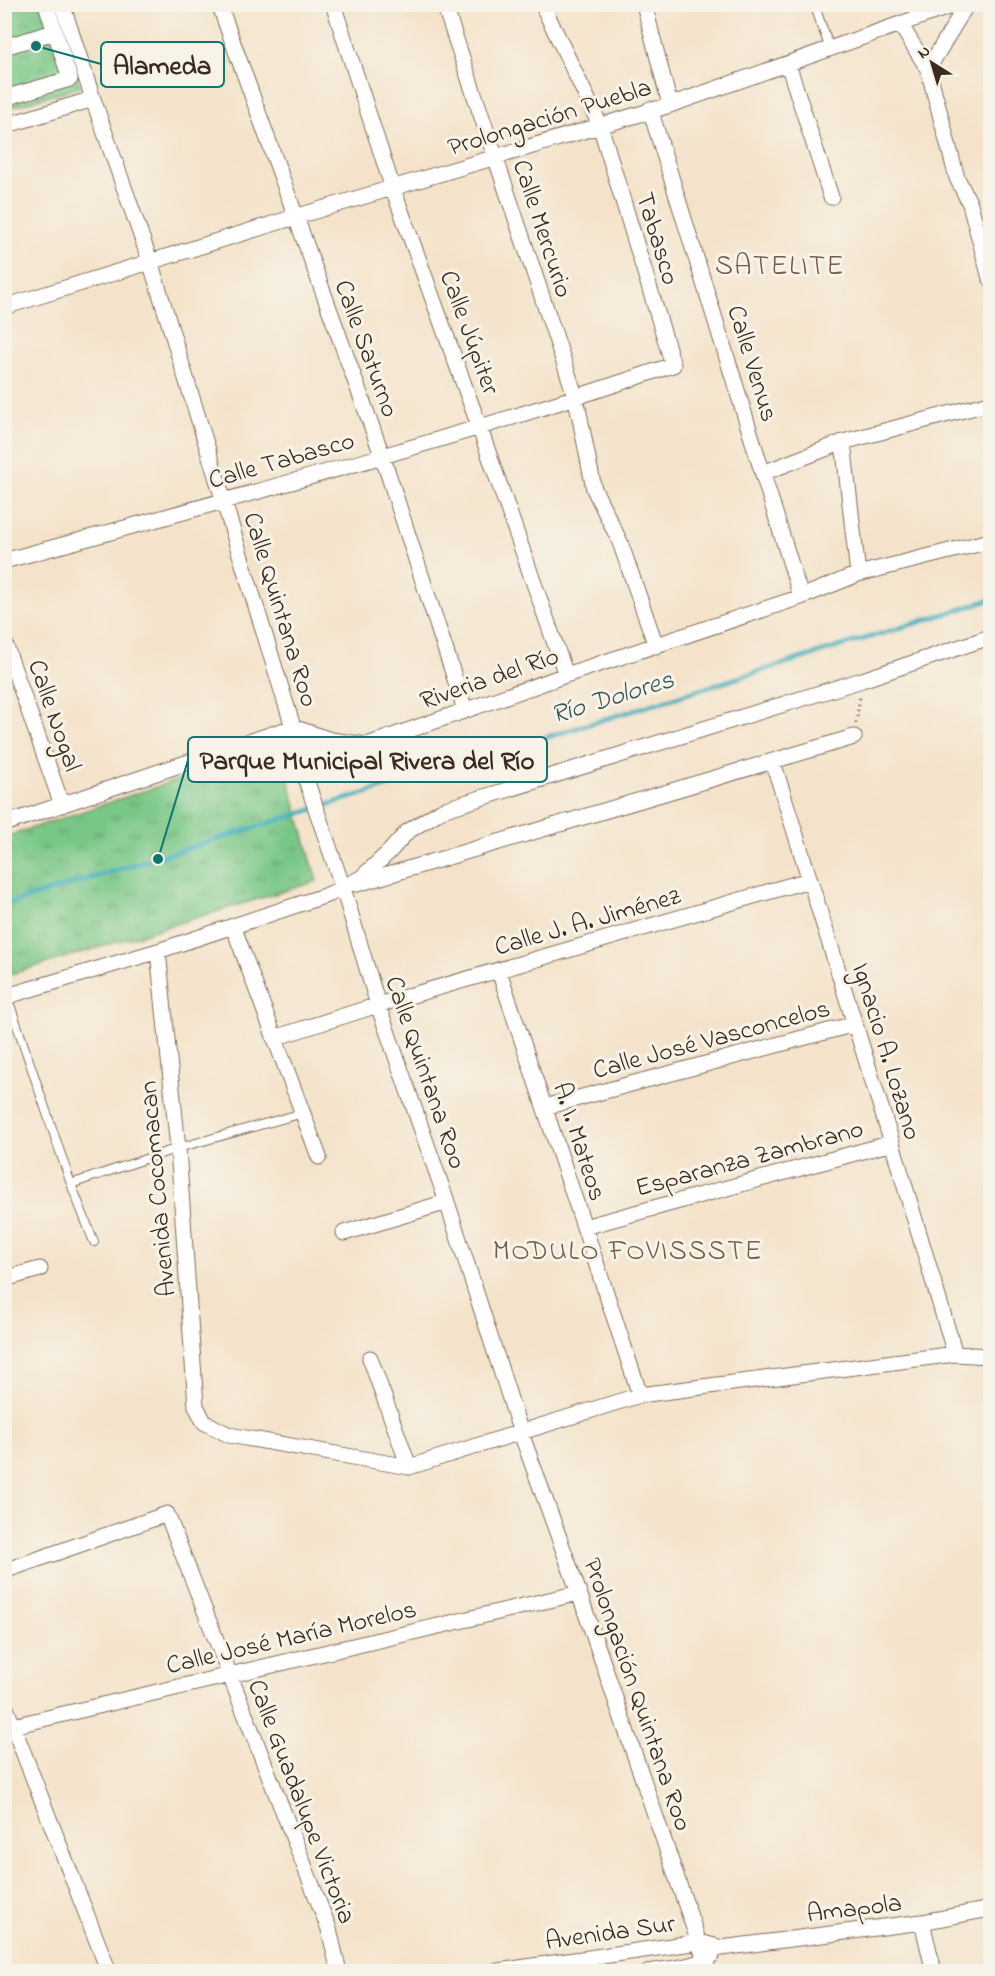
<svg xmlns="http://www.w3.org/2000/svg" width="995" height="1976" viewBox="0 0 995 1976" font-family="'Indie Flower',sans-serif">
<defs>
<pattern id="park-tufts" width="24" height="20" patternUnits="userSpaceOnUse" patternTransform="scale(1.5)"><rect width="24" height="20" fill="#79c787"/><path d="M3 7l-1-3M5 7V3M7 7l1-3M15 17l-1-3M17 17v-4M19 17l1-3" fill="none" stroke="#64a26e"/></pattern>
</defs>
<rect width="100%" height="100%" fill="#f7f3e8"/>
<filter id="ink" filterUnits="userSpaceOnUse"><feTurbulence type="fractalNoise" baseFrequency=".0167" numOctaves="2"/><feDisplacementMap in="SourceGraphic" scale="12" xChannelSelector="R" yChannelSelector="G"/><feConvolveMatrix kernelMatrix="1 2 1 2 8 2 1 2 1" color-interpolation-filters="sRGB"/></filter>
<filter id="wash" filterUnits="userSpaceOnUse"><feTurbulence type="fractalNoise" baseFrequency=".008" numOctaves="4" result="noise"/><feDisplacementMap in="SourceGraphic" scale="24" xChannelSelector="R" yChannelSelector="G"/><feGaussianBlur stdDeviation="1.35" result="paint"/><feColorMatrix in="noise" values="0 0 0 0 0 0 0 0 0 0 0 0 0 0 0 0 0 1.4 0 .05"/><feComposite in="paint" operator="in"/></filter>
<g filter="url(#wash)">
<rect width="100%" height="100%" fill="#f4e3ca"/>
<path fill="url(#park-tufts)" stroke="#5a7852" stroke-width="1.5" d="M5,5h49l26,82 -75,22z
M279,746l38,135 -312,95v-139z"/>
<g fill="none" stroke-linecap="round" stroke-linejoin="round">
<path stroke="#3dadba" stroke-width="5" d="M4,905l986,-305"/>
</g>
</g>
<g filter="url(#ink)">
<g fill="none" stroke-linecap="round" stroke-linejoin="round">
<defs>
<path id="lane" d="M814,4l16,45
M7,996l64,188 23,58
M71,1184l107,-36 125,-35"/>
<path id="street" d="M62,4l31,95 57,162 143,466 6,32 44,129 35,117 69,197 74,231 58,160 130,379
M219,4l163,451 83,255
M333,4l60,185 86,237 87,249
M444,4l132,394 18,91 26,53 36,104
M644,4l26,101
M900,24l28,45 29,109 13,26 20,74
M4,47l50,-15
M788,64l43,133
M928,69l39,-65
M4,98l66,-19 -24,-75
M650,109l151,488
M4,126l89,-27
M4,307l291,-90 375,-112 287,-101
M843,442l15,132
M763,473l80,-31 147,-39
M4,561c224,-61 449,-121 669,-196l-73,-240 -58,-121
M4,641l58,164
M773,762l119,381 63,211
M4,824l289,-97 38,13 36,5 199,-70 235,-78 57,-23 132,-33
M357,884l497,-147
M233,926l86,231
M158,951l20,197 18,258 8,16 25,13 180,32 231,-72 315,-41 35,2
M499,971l141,424
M4,997l154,-46 172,-57 31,-16 27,-25 19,-21 35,-22 420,-130 128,-43
M274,1038l104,-33 431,-125
M545,1107l310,-83
M584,1227l308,-84
M344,1233l103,-31
M4,1279l36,-10
M370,1358l39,109
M4,1571l163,-57 162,415 10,43
M4,1703l105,269
M13,1726l566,-133
M922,1922l12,50
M491,1972l208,-30 23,6 200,-26 68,-13
M649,1972c20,-4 46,-4 63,-17"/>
</defs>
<use href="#lane" stroke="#7c6b5a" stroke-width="10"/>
<use href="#street" stroke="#7c6b5a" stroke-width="17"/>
<path stroke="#7c6b5a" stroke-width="3" stroke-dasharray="1.5 4.5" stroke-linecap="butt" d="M856,723l4,-26"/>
<use href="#lane" stroke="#fff" stroke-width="8"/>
<use href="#street" stroke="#fff" stroke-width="15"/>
</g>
</g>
<g text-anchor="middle" stroke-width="6" stroke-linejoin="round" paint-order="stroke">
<g font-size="26" fill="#3b2a1e" stroke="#f7f3e8">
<text transform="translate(549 116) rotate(-17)" y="9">Prolongación Puebla</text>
<text transform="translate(544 228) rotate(72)" y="9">Calle Mercurio</text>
<text transform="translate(659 238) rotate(73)" y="9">Tabasco</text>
<text transform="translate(471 332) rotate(70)" y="9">Calle Júpiter</text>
<text transform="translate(368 348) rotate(70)" y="9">Calle Saturno</text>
<text transform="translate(754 363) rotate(73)" y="9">Calle Venus</text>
<text transform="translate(281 459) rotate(-16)" y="9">Calle Tabasco</text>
<text transform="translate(282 609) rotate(73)" y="9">Calle Quintana Roo</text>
<text transform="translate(489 677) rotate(-19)" y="9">Riveria del Río</text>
<text transform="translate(56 715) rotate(71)" y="9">Calle Nogal</text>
<text transform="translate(587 920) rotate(-16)" y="9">Calle J. A. Jiménez</text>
<text transform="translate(711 1038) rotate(-15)" y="9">Calle José Vasconcelos</text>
<text transform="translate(888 1051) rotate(73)" y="9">Ignacio A. Lozano</text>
<text transform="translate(427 1072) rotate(71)" y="9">Calle Quintana Roo</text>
<text transform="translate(581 1141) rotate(72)" y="9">A. I. Mateos</text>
<text transform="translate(749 1157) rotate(-15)" y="9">Esparanza Zambrano</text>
<text transform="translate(156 1189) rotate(-95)" y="9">Avenida Cocomacan</text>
<text transform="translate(291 1636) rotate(-13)" y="9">Calle José María Morelos</text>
<text transform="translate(639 1694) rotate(71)" y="9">Prolongación Quintana Roo</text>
<text transform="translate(303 1801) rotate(69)" y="9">Calle Guadalupe Victoria</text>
<text transform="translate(854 1907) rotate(-7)" y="9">Amapola</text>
<text transform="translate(610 1931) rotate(-8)" y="9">Avenida Sur</text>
</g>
<g font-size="27" font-style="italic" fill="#3c5855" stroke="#f7f3e8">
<text transform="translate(612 696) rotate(-17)" y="9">Río Dolores</text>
</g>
<g font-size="28" letter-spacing="1.5" fill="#765c43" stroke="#f7f3e8">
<text x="780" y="274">SATELITE</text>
<text x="628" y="1259">MODULO FOVISSSTE</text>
</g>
</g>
<path fill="none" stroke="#0f766e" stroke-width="2" d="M36 46L101 64M158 859L188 760"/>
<g fill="#0f766e" stroke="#f7f3e8" stroke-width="2">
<circle cx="36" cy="46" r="6"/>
<circle cx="158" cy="859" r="6"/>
</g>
<g fill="#f7f3e8" stroke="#0f766e" stroke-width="2">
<rect x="101" y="42" width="123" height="45" rx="6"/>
<rect x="188" y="737" width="359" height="45" rx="6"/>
</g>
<g font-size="27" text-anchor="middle" font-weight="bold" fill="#3b2a1e">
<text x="162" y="74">Alameda</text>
<text x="367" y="769">Parque Municipal Rivera del Río</text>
</g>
<rect width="995" height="1976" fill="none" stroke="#f7f3e8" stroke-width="24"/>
<g transform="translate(932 63) rotate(323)" stroke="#f7f3e8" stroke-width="4.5" paint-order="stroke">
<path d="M0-4.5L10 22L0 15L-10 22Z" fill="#3b2a1e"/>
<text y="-9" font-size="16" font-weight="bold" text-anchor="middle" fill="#3b2a1e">N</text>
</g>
</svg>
